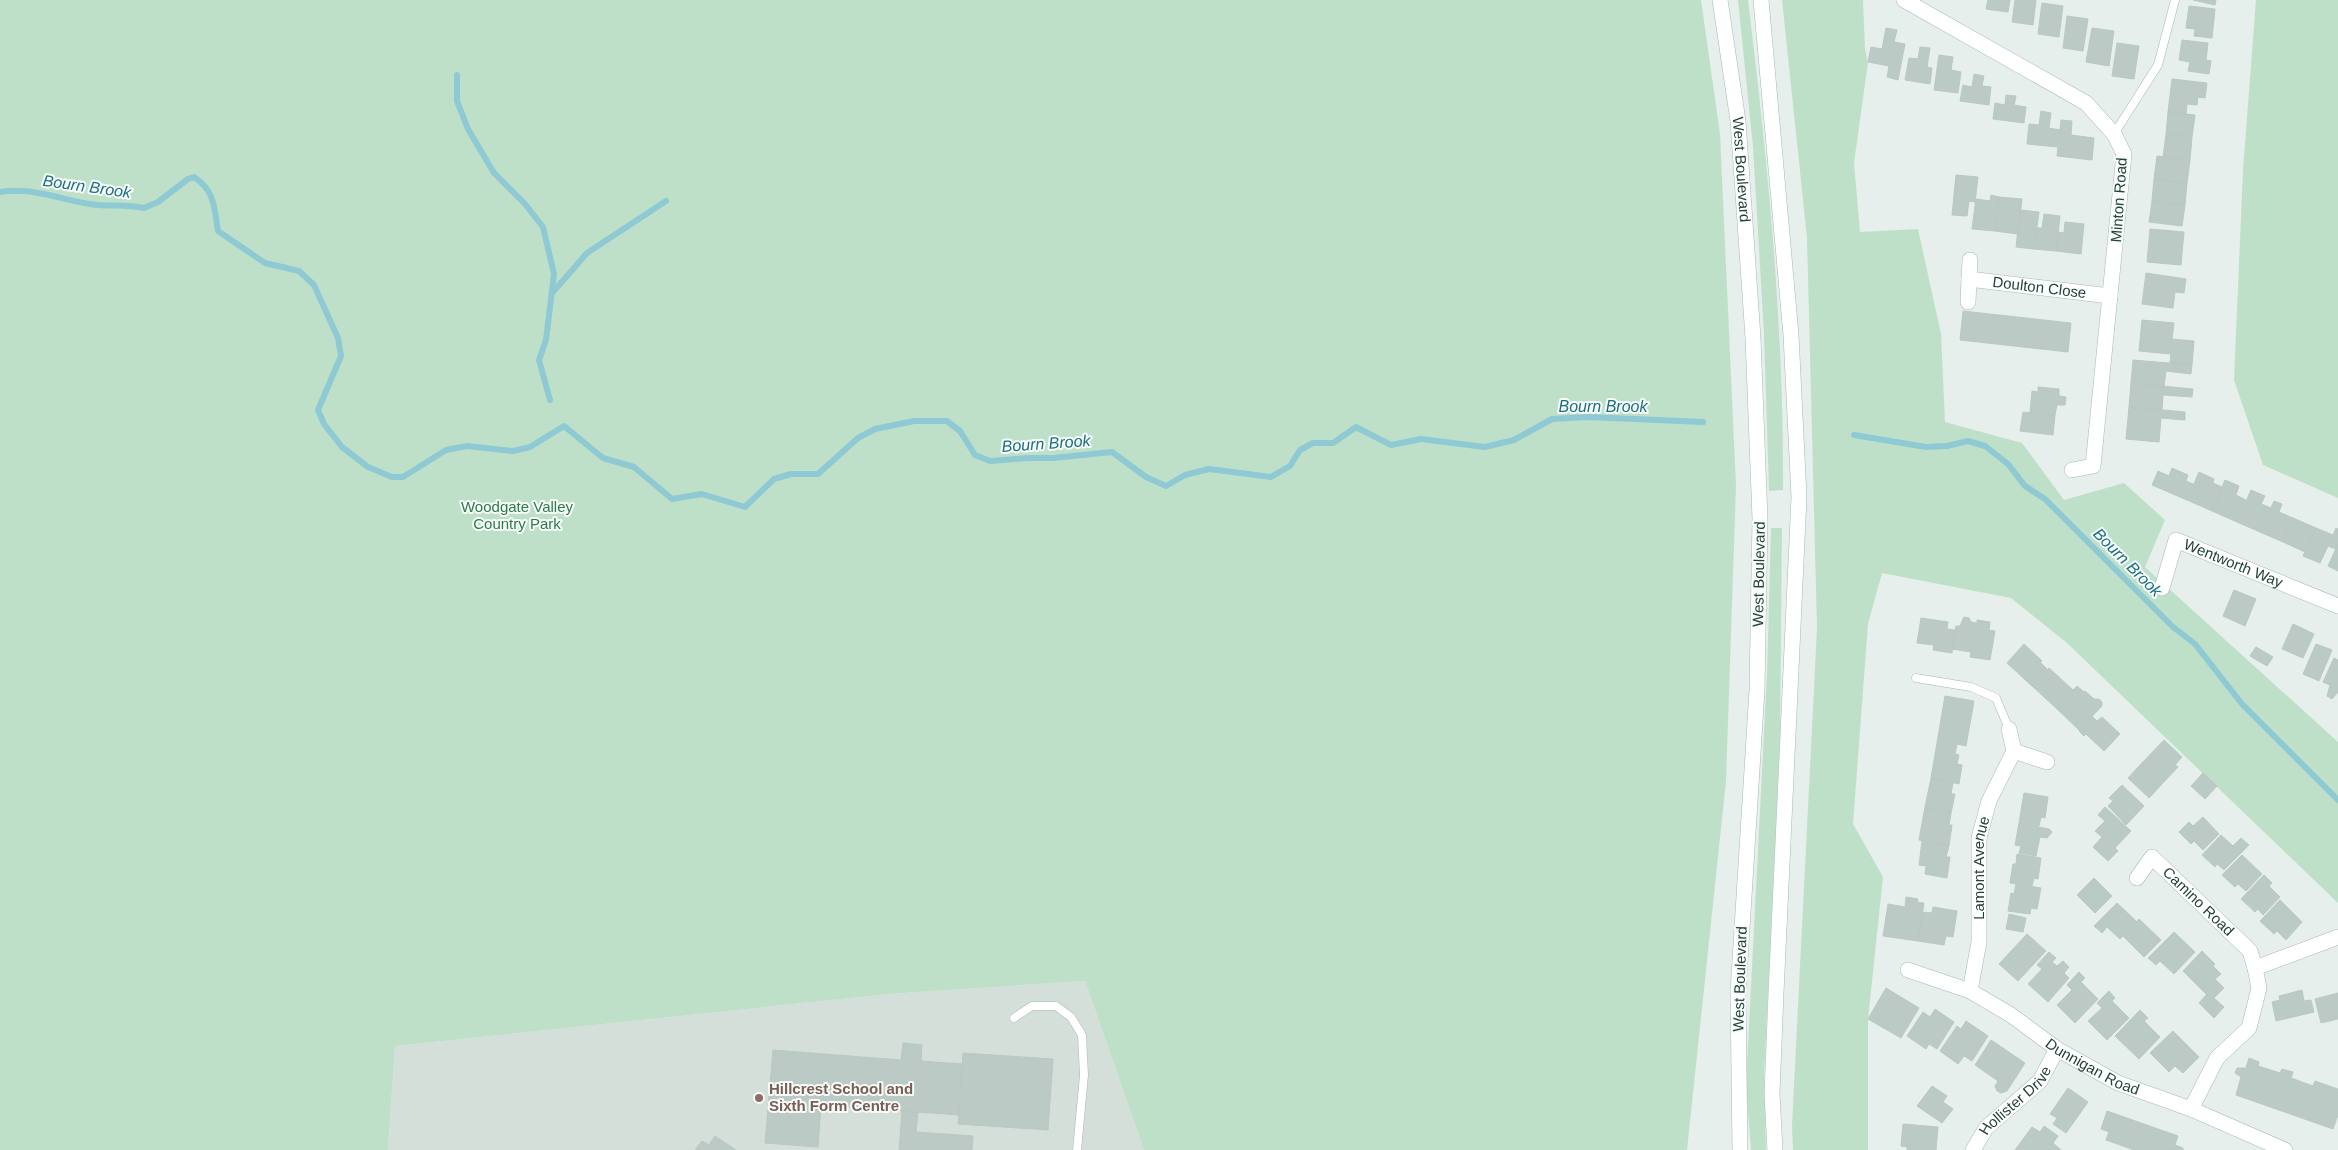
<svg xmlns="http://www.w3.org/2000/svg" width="2338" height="1150" viewBox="0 0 2338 1150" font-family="Helvetica,sans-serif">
<rect width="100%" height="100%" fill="#e6efeb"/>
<path fill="#d4dfda" d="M1085,981l59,169h-756l7,-104 494,-52z"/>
<path fill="#bfe0c8" d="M0,0h1701l19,134 16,352 -10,295 -39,369h-543l-59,-169 -196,13 -494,52 -7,104h-388z
M1738,0h10c20,163 36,326 35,490l-14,1 -5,-157 -11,-187z
M1782,0h81l2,49 3,13 -14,101 6,69 58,-3 23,105 4,88 77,21 42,57 60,-17 41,37 -20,47 193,175v161l-271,-260 -56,-45 -129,-25 -14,51 -15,200 30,53 -15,142v131h-75l-1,-24 25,-498 -10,-390z
M2256,0h82v498l-75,-33 -29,-85 9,-210z
M1771,528h11l-2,208 -16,342 2,72h-15l-5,-66 21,-410z"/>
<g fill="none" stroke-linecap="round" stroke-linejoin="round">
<path stroke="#8ec9d4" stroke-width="6" d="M457,75v26l11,28 26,44 31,31 18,23 11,47 -8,66 -7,20 11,40
M0,192c34,-6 65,10 98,13 16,1 31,0 46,3l14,-6 30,-23 6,-2c21,14 20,30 24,54l47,32 34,8 15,14 24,53 3,18 -23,54 6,14 18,23 26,20 24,10h11l43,-27 21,-4 46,5 17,-4 34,-21 39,32 31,9 38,32 30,-5 43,13 29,-28 17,-5h27l40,-36 17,-9 39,-8h33l13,10 15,24 15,6 38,-3h25l59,-6 34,25 20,9 19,-11 24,-6 62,8 19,-11 10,-16 13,-7h20l23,-16 35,18 30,-6 64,8 29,-7 38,-21 36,-2 115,5
M553,292l34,-39 79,-52
M1854,435l72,12 21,-1 21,-5 17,5 23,18 17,22 20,13 128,128 22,17 47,60 96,96"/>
</g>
<path fill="#bbcac4" stroke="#b8c9c2" d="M1988,0h22l-2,12 -22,-3z
M2015,0h21l-3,25 -21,-3z
M2193,0h23l-1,5z
M2042,3l21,3 -4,31 -21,-3z
M2189,6l26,3 -3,29 -18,-2 1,-7 -9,-1z
M2067,16l21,3 -5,32 -20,-3z
M1886,28l11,2 -3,12 11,2 -7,36 -11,-3 2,-11 -21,-4 3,-15 11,2z
M2092,28l22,3 -5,35 -23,-4z
M2182,40l26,3 -2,17 5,1 -2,13 -21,-3 2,-9 -11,-2z
M2117,43l22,3 -5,33 -22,-3z
M1920,47l10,1 -3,19 5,1 -2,16 -25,-4 4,-22 9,1z
M1939,55l14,2 -2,13 10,2 -3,21 -24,-3z
M1974,74l10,2 -2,10 9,1 -2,18 -29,-4 3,-16 9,2z
M2172,79l35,4 -2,15 -7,-1 -1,8 -10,-1 -1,10 -18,-2z
M2006,95l10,1 -2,9 12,2 -2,16 -31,-4 2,-16 10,2z
M2041,111l10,2 -2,15 11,2 -3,17 -30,-3 2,-20 10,1z
M2168,112l27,3 -3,22 -26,-3z
M2061,120l11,1 -1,14 23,3 -2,22 -35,-4z
M2166,134l26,3 -2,23 -27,-3z
M2157,156l33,4 -3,23 -33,-4z
M1956,175l22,2 -3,25 -6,-1 -2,15 -15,-1z
M2154,179l33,4 -2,22 -33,-4z
M1991,195l8,2 -4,34 -23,-2 4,-30 14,2z
M1999,197l23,2 -4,35 -23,-3z
M2152,201l33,4 -3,21 -33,-4z
M2020,210l19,2 -5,37 -18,-2z
M2044,214l16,2 -4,35 -22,-2 3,-21h5z
M2065,222l19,2 -3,30 -25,-3 2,-19 6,1z
M2150,229l34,3 -3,33 -34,-3z
M2146,273l40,6 -2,14 -9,-1 -2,16 -31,-4z
M1963,311l108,12 -3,29 -108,-12z
M2142,320l32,3 -2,16 22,2 -2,24 -22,-2 1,-9 -32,-3z
M2133,360l59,5 -1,9 -25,-3 -2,15 -33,-3z
M2131,383l62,6 -1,8 -29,-2 -1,15 -33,-3z
M2038,387l21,2v7l7,1 -1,8h-8l-2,10 -25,-3 2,-21 6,1z
M2129,407l56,5v8l-24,-2 -2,24 -33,-3z
M2023,412l32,3 -2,20 -33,-4z
M2172,468l16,7 -2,6 7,3 -6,16 -35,-15 6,-14 11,5z
M2199,472l15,7 -1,4 9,4 -10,24 -25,-11z
M2225,480l14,6 -3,9 10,5 -9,22 -25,-11z
M2251,490l14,6 -4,8 10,4 -11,24 -23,-10z
M2274,501l8,3 -3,8 14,6 -10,24 -23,-10z
M2293,518l23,10 -11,24 -22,-10z
M2316,528l17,7 3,-7 2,1v15l-2,5 -8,-3 -8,17 -17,-7z
M2338,544v27l-10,-5z
M2234,590l22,9 -11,27 -22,-10z
M1964,617l5,1 2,4 6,1v-3l13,2 -1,8 6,1 -5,29 -20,-3 1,-5 -19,-3 4,-23h4z
M1921,618l27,4 -1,7 8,1 -3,23 -19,-3 1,-5 -17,-2z
M2293,624l21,10 -11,24 -21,-9z
M2024,644l18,17 -2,1 7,7 -15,17 -25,-23z
M2316,644l16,6 -13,31 -16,-7z
M2256,647l17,10 -6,9 -17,-10z
M2334,658l4,2v32l-6,7 -5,-3 3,-11 -7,-3z
M2049,668l24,22 -17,18 -24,-22z
M2077,686l7,6 1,-1 9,8h5l3,3v4l-23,24 -23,-22z
M1945,696l29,5 -8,45 -9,-2 -2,10 4,1 -2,9 5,1 -3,19 -28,-6z
M2092,716l5,5 5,-4 18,17 -16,17 -18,-17 -2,2 -5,-5z
M2164,740l18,17 -7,8 3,2 -16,17 -21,-20z
M2141,764l21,20 -13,14 -21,-20z
M2203,773l14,13 -12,13 -14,-13z
M1931,778l22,5 -2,11h4l-4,19 -26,-6z
M2122,785l22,21 -18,19 -18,-19 5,-5 -4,-3z
M2024,793l24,4 -3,21 -4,-1 -2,9 -20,-3z
M1925,807l26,6 -2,12h3l-3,21 -30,-6z
M2105,807l26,24 -16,17 3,3 -10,10 -15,-14 9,-10 -7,-6 10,-10 -7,-6z
M2203,817l16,17 -16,16 -9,-9 -3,3 -12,-12 10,-10 4,4z
M2019,823l30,6 3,3 -5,6 -7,-1 -4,19 -17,-3 2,-7 -6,-1z
M2221,835l12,11 8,-8 8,7 -25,25 -7,-6 -2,3 -13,-12z
M1922,841l27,5 -3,11h4l-3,21 -22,-4 1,-8 -7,-1z
M2017,854l24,4 -3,21 -4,-1 -2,8 -22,-3 3,-19h3z
M2242,855l20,19 -16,17 -8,-7 -3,3 -13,-12z
M2264,875l8,8 -3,3 11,11 -17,18 -5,-6 -3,3 -14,-13z
M2094,878l18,18 -17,17 -18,-18z
M2016,884l25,4 -4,21 -6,-1 -1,6 -22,-3 3,-18 3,1z
M1906,897l12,2 -1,3 7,1 -6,38 -35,-5 5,-32 17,3z
M2280,900l22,22 -16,18 -9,-9 -3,3 -14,-13z
M2117,903l20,19 -17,17 -13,-12 -5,6 -8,-7z
M1933,907l24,4 -4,26 -7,-1 -2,9 -26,-4 4,-29 10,1z
M2009,914l17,4 -3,14 -17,-3z
M2139,919l22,21 -17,17 -21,-21z
M2174,932l21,20 -21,22 -14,-13 -4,4 -8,-7z
M2027,934l19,17 -28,30 -19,-17z
M2202,951l13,13 -2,2 8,8 -6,5 9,9 -12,12 -29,-29z
M2049,952l7,6 -4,4 5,4 6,-5 6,6 -5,6 5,5 -21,24 -20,-18 14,-15 -5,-4z
M2079,972l6,6 -4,4 17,17 -23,24 -18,-18 15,-15 -5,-5z
M1886,988l33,20 -18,30 -33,-19z
M2302,990l2,11 7,-1 3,12 -38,9 -4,-19 8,-2 -1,-4z
M2109,991l6,7 -3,3 17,17 -22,22 -19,-19 14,-13 -5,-5z
M2338,993v26l-17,4 -6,-24z
M2207,994l5,6 2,-2 10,9 -10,11 -15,-15z
M1935,1009l19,13 -17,27 -8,-5 -3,5 -19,-13 16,-24 7,5z
M2140,1010l8,8 -4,3 16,16 -21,22 -24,-23z
M1966,1021l22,15 -16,25 -8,-5 -6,8 -18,-13 17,-25 4,3z
M2173,1031l26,26 -16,16 -8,-7 -6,6 -19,-19z
M1991,1040l34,23 -18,28 -6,2 -4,-2 -2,-5 3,-5 -23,-16z
M903,1043l19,2 -1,16 41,3 -3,51 -138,-10 -3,42 -53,-4 8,-93 128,10z
M963,1053l90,6 -5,71 -90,-6z
M2249,1058l10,4 -1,4 22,7 2,-4 11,3 -2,6 22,8 2,-5 23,8v26l-5,14 -97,-34 5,-18 -6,-4 2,-5h9z
M1932,1086l15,10 -4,6 10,7 -11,14 -25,-17z
M2068,1088l20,14 -22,31 -13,-9 4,-6 -7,-4z
M902,1111l16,1 -2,20 57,4 -1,14h-73z
M2107,1111l71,25 -3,9 8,3v2h-49l-28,-10 3,-8 -8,-3z
M1903,1124l35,3 -2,23h-29v-3l-6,-1z
M2044,1126l14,10 -5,7 8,7h-46l17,-23 8,5z
M715,1136l21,14h-41l7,-9 7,4z"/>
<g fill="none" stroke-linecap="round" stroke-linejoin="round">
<defs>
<path id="lane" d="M2114,134l44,-69 17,-65
M1916,678l55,9 25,11 13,31
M1014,1018l18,-12h24l15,11 11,18 2,40 -7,75"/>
<g id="street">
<path d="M1904,0l182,103 28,31 10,20 -31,312 -21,4"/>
<path id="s1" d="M1970,260l-1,19 141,17"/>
<path d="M1968,302l1,-23"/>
<path id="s2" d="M2162,588l14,-48 162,66"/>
<path d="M2009,729l5,22"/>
<path id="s3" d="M2137,878l15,-21 98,94 5,17"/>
<path id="s4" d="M1908,970l62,21 41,24 46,34 61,34 73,26 94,41"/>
<path id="s5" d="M1970,991l9,-49v-104l10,-37 25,-50 33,11"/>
<path d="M2191,1109l26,-51 32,-30 10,-40 -4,-20 83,-31"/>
<path id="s6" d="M1973,1150l13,-22 54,-47 17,-32"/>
</g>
<g id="secondary">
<path id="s7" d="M1720,0l18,121 15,217 7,181 -3,171 -19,302 2,158"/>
<path d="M1761,0l30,335 8,162 -23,496 -4,101 3,56"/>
</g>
</defs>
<use href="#lane" stroke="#a8b8b2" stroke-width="9"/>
<use href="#street" stroke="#a8b8b2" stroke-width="16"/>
<use href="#secondary" stroke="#a4bbb3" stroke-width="16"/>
<use href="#lane" stroke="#fff" stroke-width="8"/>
<use href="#street" stroke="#fff" stroke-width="15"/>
<use href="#secondary" stroke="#fff" stroke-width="15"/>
</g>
<circle fill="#8d6e63" stroke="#f7fbf9" stroke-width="2" cx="759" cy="1098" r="5"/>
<g text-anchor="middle" stroke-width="4" stroke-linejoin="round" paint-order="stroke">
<g font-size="15" fill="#24423a" stroke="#f7fbf9">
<text dy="5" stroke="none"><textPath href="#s7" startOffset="171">West Boulevard</textPath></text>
<text transform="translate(2119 200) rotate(-86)" y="5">Minton Road</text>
<text dy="5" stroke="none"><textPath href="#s1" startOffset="90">Doulton Close</textPath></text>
<text dy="5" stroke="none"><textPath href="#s2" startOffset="112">Wentworth Way</textPath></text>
<text transform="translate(1759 574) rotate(-89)" y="5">West Boulevard</text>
<text dy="5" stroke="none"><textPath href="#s5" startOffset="124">Lamont Avenue</textPath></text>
<text dy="5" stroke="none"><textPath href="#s3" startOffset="90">Camino Road</textPath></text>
<text transform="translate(1740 979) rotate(-88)" y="5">West Boulevard</text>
<text dy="5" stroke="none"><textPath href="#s4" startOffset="210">Dunnigan Road</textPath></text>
<text dy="5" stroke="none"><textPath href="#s6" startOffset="66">Hollister Drive</textPath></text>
</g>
<g font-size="15" fill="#2d7a4b" stroke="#f7fbf9">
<text x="517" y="512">Woodgate Valley<tspan x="517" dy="17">Country Park</tspan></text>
</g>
<g font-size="15" font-weight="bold" fill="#785e54" stroke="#f7fbf9" text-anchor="start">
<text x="769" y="1094">Hillcrest School and<tspan x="769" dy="17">Sixth Form Centre</tspan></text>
</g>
<g font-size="16" font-style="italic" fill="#1c6f80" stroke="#f7fbf9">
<text transform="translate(87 186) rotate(8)" y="6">Bourn Brook</text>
<text x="1603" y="412">Bourn Brook</text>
<text transform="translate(1046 443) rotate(-4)" y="6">Bourn Brook</text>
<text transform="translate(2128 562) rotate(45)" y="6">Bourn Brook</text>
</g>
</g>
</svg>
